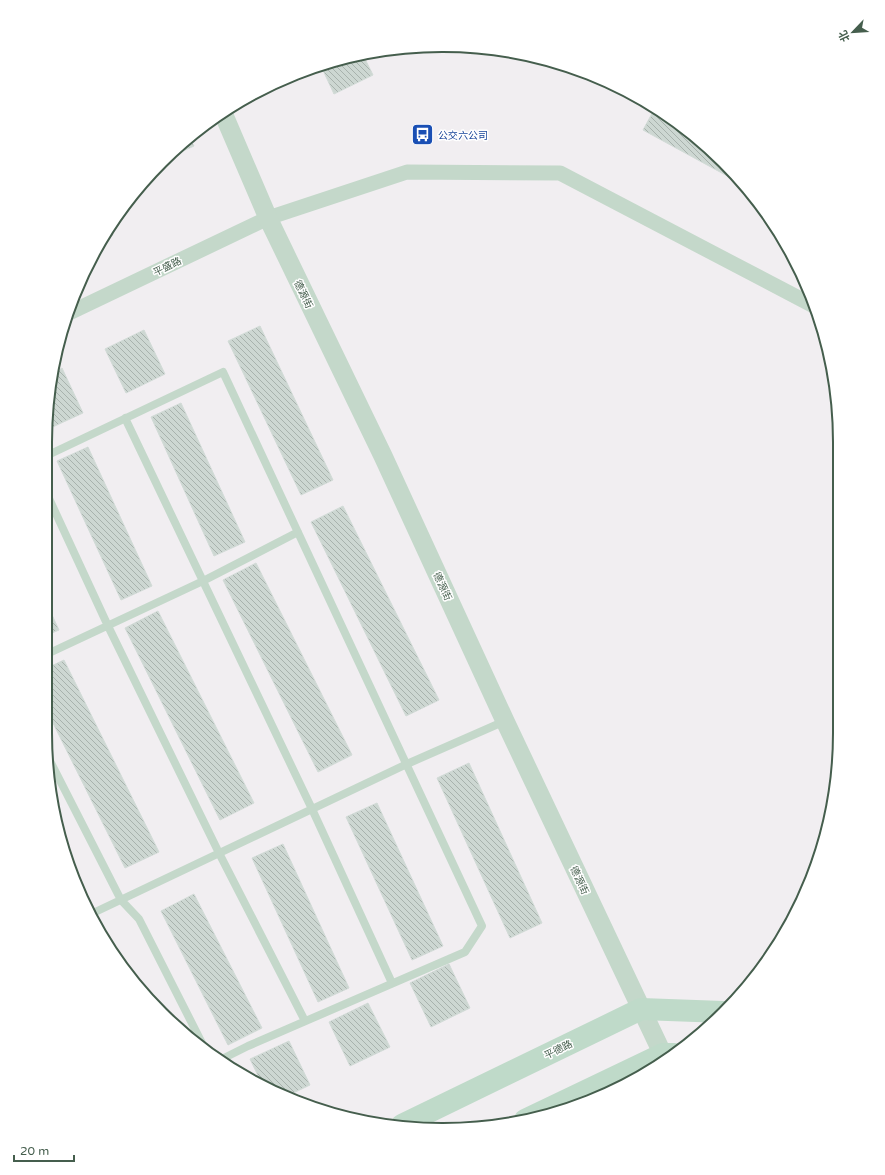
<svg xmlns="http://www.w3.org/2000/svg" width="885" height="1175" viewBox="0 0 885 1175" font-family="'Varela Round','Noto Sans SC',sans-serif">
<defs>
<pattern id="building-back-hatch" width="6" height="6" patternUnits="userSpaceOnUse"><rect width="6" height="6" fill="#cdd7d2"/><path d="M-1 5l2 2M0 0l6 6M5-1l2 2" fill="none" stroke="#a8b2ad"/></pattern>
</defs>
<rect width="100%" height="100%" fill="#f1eef1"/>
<path fill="url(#building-back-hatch)" stroke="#d2dbd7" d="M363,55l10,20 -39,19 -13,-28 19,-8z
M655,108l50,36 37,40 -99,-54z
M189,137l5,9 -31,14z
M109,227l4,8 -11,5z
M260,326l73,154 -32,15 -73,-154z
M144,330l21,44 -39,19 -21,-44z
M62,368l21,45 -37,17v-13l7,-44z
M181,403l64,139 -31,14 -63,-139z
M88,447l64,139 -31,14 -64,-139z
M343,506l96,194 -33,16 -95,-194z
M256,563l96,192 -34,17 -95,-192z
M45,600l14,30 -14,6z
M158,611l96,192 -34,17 -95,-192z
M64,660l95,192 -34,16 -80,-161v-38z
M469,763l73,160 -32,15 -73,-160z
M377,803l66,143 -31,14 -66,-143z
M283,844l66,144 -31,14 -66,-144z
M194,894l68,134 -34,17 -67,-134z
M449,964l21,44 -39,19 -21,-44z
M368,1003l22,44 -40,19 -21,-44z
M289,1041l21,44 -23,11 -24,-10 -13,-27z"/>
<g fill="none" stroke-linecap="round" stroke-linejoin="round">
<path stroke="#c4d8ca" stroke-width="8" d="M125,418l187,391 80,174
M46,456l177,-84 259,554 -17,26 -217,94 -26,13
M46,492l62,134 111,227 86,168
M45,655l158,-74 95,-49
M49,759l72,141 18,19 65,128
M91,914l316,-150 98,-43"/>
<path stroke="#c4d8ca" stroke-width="15" d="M67,314l201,-96 139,-46 153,1 254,133"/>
<path stroke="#c4d8ca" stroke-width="19" d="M223,113l45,105 115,238 122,265 160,338"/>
<path stroke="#bfdac9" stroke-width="22" d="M525,1120l138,-66h11
M402,1125l239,-116 82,3"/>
</g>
<defs>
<symbol id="bus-square" viewBox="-11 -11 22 22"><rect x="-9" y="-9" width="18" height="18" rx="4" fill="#1a4fb4" stroke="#fff"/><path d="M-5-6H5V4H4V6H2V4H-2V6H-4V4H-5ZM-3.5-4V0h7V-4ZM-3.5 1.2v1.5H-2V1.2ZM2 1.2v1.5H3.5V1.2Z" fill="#fff"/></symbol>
</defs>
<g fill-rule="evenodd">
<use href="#bus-square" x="410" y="122" width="25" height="25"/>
</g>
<g text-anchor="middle" stroke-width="3" stroke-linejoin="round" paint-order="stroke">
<g font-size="10" fill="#164399" stroke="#fff" text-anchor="start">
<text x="438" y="139">公交六公司</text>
</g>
<g font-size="10" fill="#455e4d" stroke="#fff">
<text transform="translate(167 266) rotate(-26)" y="4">平盛路</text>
<text transform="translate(304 294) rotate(64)" y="4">德源街</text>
<text transform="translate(443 586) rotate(65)" y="4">德源街</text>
<text transform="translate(580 880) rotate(65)" y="4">德源街</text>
<text transform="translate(558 1049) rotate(-26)" y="4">平德路</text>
</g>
</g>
<path d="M0 0H885V1175H0ZM442 52H443A390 390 0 0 1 833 442V733A390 390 0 0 1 443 1123H442A390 390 0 0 1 52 733V442A390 390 0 0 1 442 52Z" fill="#fff" fill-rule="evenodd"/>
<path fill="none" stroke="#455e4d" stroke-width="2" d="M442 52H443A390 390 0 0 1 833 442V733A390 390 0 0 1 443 1123H442A390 390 0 0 1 52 733V442A390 390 0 0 1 442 52Z"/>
<g transform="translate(853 32) rotate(245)" stroke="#ffffff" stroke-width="3" paint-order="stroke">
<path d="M0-3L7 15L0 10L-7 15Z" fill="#455e4d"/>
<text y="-6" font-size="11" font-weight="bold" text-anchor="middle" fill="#455e4d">北</text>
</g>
<path d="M14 1155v6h60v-6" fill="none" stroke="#455e4d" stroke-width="2"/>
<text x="20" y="1155" font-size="12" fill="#455e4d" stroke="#ffffff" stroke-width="3" paint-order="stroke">20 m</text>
</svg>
